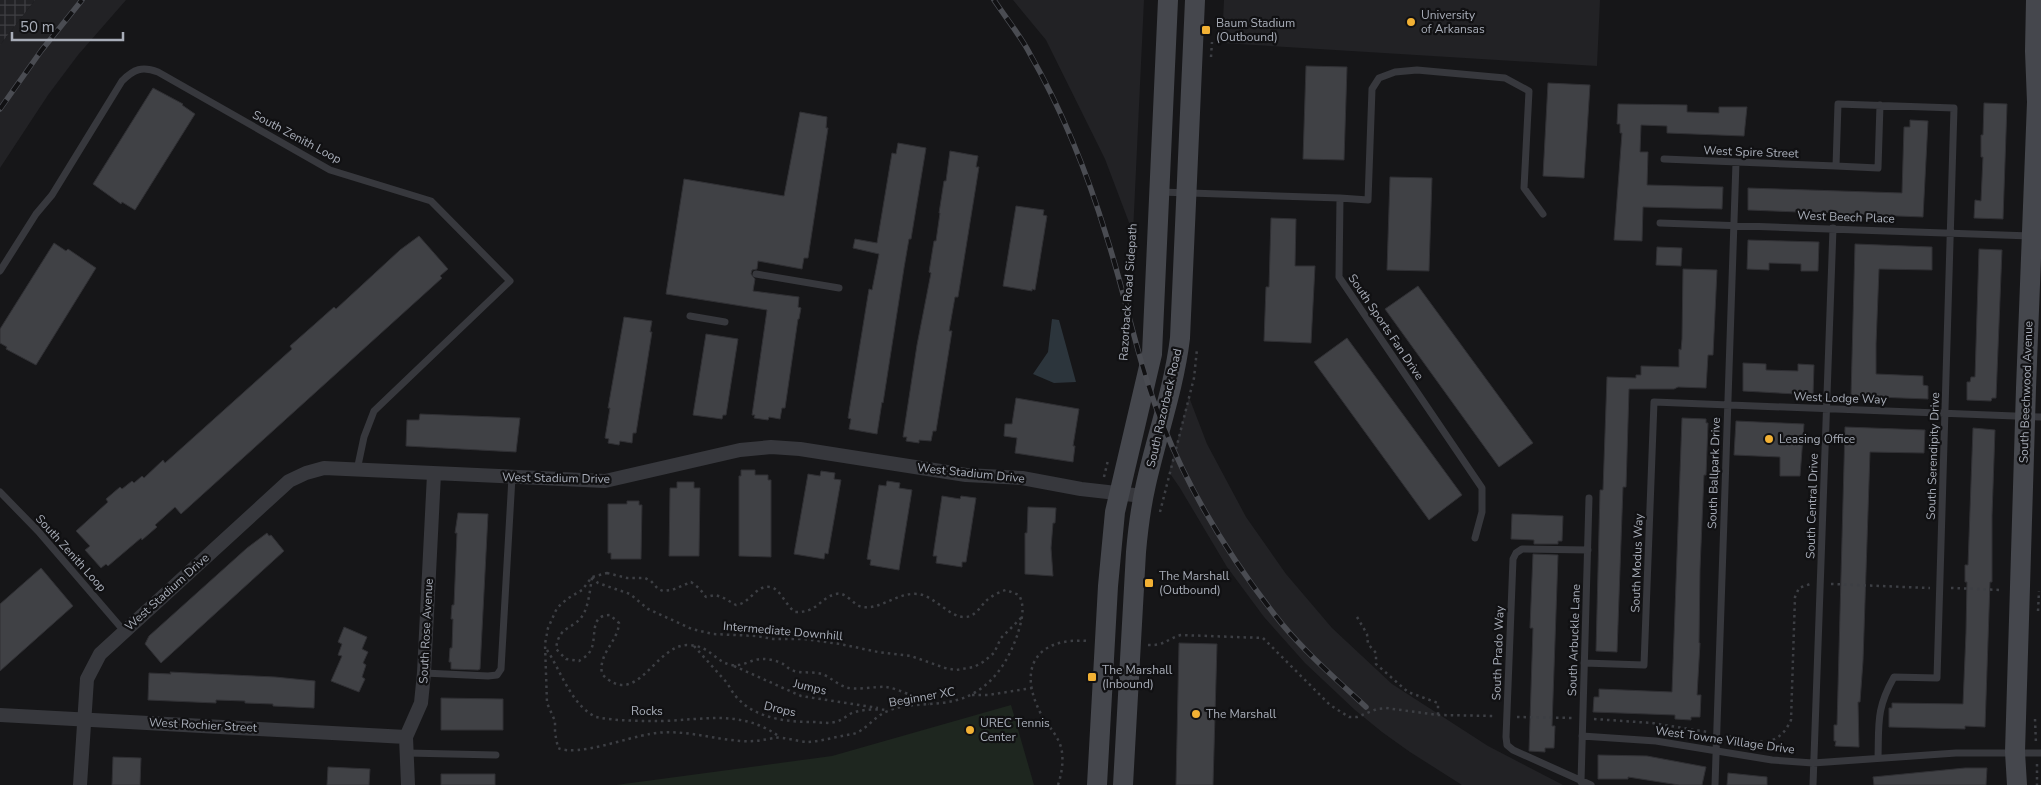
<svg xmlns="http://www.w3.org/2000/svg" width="2041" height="785" viewBox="0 0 2041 785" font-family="'Nunito Sans',sans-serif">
<defs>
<pattern id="industrial-grid" width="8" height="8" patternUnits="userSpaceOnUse" patternTransform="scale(1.25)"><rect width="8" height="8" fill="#222225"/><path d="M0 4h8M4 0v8" fill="none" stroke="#3f3f43"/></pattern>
</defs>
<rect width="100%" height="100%" fill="#161618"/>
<path fill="#222225" d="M35,0h91l-48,55 -30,40 -48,73v-123z
M1013,0h131l-11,233 -28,-74 -59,-119z
M1224,0h376l-3,66 -375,-23z
M1189,397l18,47 39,73 40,57 46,54 60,56 96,62 75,39h-101l-52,-33 -28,-20 -27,-22 -50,-47 -41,-46 -37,-50 -47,-79 -11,-16z"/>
<path fill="url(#industrial-grid)" d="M0,0h35l-35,45z"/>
<path fill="#1e261f" d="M1011,705l23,80h-418l216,-29z"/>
<path fill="#2c353c" d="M1052,319l7,1 17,62 -22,1 -21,-9 15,-22z"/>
<path fill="#404145" stroke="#303034" d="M1306,66l41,1 -3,93 -41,-1z
M1548,83l42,2 -6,93 -41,-2z
M153,88l30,16 -1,1 13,9 -60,96 -13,-8 -1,2 -28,-20z
M1984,103l23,1 -4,115 -29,-1 1,-18 6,1 2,-44h-2v-22h2z
M1618,104l69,1v7l32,1v-6h28l-3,29 -77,-3v-7l-26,-1 -1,27h8l-1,33 76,2 -1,22 -79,-2 -1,34 -28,-1 8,-107h-2v-9h-3z
M800,112l27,5 -1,11h2l-20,130h-4l-2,11 -44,-8 -1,8 -5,1 -1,4 4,5 -2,12 46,6 -1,10 3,1 -2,11h-1l-13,89h-3l-2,11 -11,-2 -1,3 -14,-2 1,-3h-3l15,-105 -101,-16 18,-115 100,17z
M1910,120l18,1 -5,96 -175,-7v-22l154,5 2,-66h6z
M898,143l28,5 -15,91h-2l-5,29 -21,135 -1,-1 -5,32 -28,-5 2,-10 -3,-1 21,-129 3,1 7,-36 -26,-6 2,-9 22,4 15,-90 4,1z
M950,151l28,5 -2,11h3l-21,130h-3l-6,34h3l-16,100h-3l-2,10 -12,-1v3l-13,-2 1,-4h-4l14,-92 14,-72 -2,-1 5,-31h2l4,-28h-1l5,-32h2z
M1390,177l42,1 -3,93 -42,-1z
M1016,206l28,4 -1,5 4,1 -12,74 -3,-1v2l-29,-5z
M1271,218l25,1 -1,47h20l-4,77 -47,-2 2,-54h3z
M419,236l29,33 -8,7 2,2 -261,236 -6,-7 -20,18 2,2 -15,13 -1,-2 -33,28 -2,-2 -5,4 -16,-18 5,-4 -14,-15 32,-29 -2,-3 14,-12 2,2 10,-8 2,2 8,-7 2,2 19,-18 2,3 127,-114 -2,-3 25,-22 19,-17 2,2 64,-59z
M1748,240l71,2 -1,29h-17v-7l-32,-1v7l-22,-1z
M54,243l12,8 2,-2 28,19 -60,97 -30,-16 1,-2 -7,-4v-14z
M1855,244l77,3v23l-53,-1 -3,75v30l47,2v9l5,1v13l-77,-3z
M1657,247l25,1 -1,18 -25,-1z
M1979,249l23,1 -6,148h-4l-1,3 -24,-1v-18h3l1,-5h4z
M1683,269l34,1 -4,85h-5l-2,33 -28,-1 -4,2h-45l-3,98h-3l-6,165 -21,-1 4,-161h3l4,-113 29,1v-3h5v-9l38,1v-18l2,1 1,-11z
M1418,286l115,157 -34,24 -114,-158z
M624,317l28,4 -2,11h2l-16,101h-3l-1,10 -12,-2 -1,4 -11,-2 1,-4 -4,-1 5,-30h-2z
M706,334l32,5 -12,76h-3l-1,4 -29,-4z
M1347,338l115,157 -33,25 -115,-158z
M1743,363l23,1v6l32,1v-7l16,1 -1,30 -70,-4z
M1016,398l63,11 -6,37h2l-2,16 -58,-9 2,-15 -13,-2 1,-12h7z
M420,414l100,4 -4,34 -110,-6 1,-26h12z
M1682,418l24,1v4h2l-2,52h-2l-4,94 -1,74h1l-3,52h4l-1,22h-9v3l-16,-1v-4l-82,-3 1,-15h5v-8l73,3z
M1736,421l68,3 -4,52h-20v-19l-46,-2z
M1845,427l80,3 -1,23 -54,-1 -7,209 -3,41h-2l1,45 -24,-1 1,-5h-2v-16h3z
M1973,428l22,2 -3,86v66h-2l-5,145 -20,-1v3l-76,-2v-19h3v-5l71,1 3,-71 1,-51h-2v-17h3z
M741,470h14v5h13v5h3v77l-32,-1v-80h2z
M821,471l14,2 -1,6 7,1 -13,74 -3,-1 -1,6 -30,-5 14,-80 12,2z
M887,481l13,2 -1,5 13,2 -13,80 -29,-5 1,-5 -4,-1 12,-74 7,1z
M677,482h17v6h6l-1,68h-30l1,-68h7z
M942,496l18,3 1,-3 15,2 -10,64h-4v5l-26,-4 1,-7h-4z
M627,501h12v4h3l-1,54h-30v-6h-3v-49h19z
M1028,507l28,1 -1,15h-2l-2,25 2,28 -28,-2v-41h2z
M458,513l30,1 -8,155 -2,1 -27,-1v-7h-2l1,-14h2l1,-29h-2l1,-14h2l3,-72h-2z
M1512,514l51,2 -1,25h-4v3h-24v-4l-23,-1z
M267,533l2,3 2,-1 13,16 -123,112 -16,-19 4,-8 98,-88z
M1533,554l25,1 -6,171h3l-1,22h-9v4l-16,-1 4,-123h-3z
M41,568l32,38 -73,65v-67z
M344,627l23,10 -5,12 6,3 -5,11 3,2 -4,12 3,2 -6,13 -28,-11 11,-25 -4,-1 4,-11 -4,-2z
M1179,643l38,1 -4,141h-37z
M170,672l105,5 40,4 -1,27 -41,-2v-2l-28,-1v-2l-29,-1v3l-68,-3 1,-27 22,1z
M441,698l62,1v31h-62z
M1598,755l49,1 59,11 -4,18h-23l-51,-8v2h-30z
M113,757l28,1 -1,27h-28z
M328,767l42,2 -1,16h-42z
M1965,768h22l-1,17h-112l-1,-8z
M1728,773l39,4v8h-40z
M441,774h54v11h-54z"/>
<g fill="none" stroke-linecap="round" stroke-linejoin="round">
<path stroke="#3d3f44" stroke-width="2.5" stroke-dasharray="2.5 4" stroke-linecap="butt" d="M1211,57l1,-15
M1104,477l4,-17
M1160,512l34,-134 3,-29
M607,573l20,5h18l6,3 7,8 5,2 9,-1 19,-8 8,6 7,9 9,-2 7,2 14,8c14,-1 19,-20 34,-18 10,1 16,19 25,25 23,1 24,-14 41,-18 10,-3 17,11 26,13 19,3 35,-15 56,-13 17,2 32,24 47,23 10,0 15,-10 21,-16 5,-5 13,-9 20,-11l13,5c7,13 2,28 -2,41 -13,36 -35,63 -76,67 -17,2 -36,1 -53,8 -14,5 -21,19 -35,23 -15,2 -30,7 -45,8 -10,0 -25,-6 -34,-4 -11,2 -21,4 -33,3 -30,-2 -61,-13 -91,-7 -21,3 -73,23 -92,14l-3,-15v-12l-8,-18 -2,-59 3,-16 9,-20 10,-9 15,-9 10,-13z
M592,577l6,6 32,11 18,15 44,20 21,5 43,2 17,3h31l36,5 38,8 33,4 34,12 11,2 18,-3 9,-5 11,-9 7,-15 20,-20
M592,578c-2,11 -3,25 -8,35 -9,18 -25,10 -28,36l10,10 13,2c3,-2 8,-5 10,-8 10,-13 -2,-38 21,-38l9,8c-1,19 -21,30 -17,51 35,36 52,-28 85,-29 23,0 27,16 44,20 12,2 22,-7 33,-6 5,0 14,2 19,5 3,1 5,5 9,6 8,4 20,1 30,4 8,3 15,10 23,13 12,4 29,-1 41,0 14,2 30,11 43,17
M1831,584l99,4
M1951,588l51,2
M2038,611l1,-20
M1357,617l10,17 1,10 8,9v11l32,28 30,11v12
M1148,645c16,1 19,-6 33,-10l82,3 67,67 19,12h8l20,-8 9,-1 52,7 58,1
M694,646l34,38c15,32 52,38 84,38 8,0 15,2 23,0 6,-1 11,-6 17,-9 11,-4 24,-4 35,-3
M547,650c14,21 24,55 49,67 20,4 44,4 65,4 44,-1 80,-12 119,16
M734,666l67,30 77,12
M972,695h16l44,-7
M1517,717l57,1
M1594,719l58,4 56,9
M2035,719l1,25
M1728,736c27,5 49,15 63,-16l4,-123 4,-9 11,-4
M2037,764v21
M1058,785c4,-12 6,-26 3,-38 -4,-13 -14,-22 -20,-33 -24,-46 -5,-77 47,-73"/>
<path stroke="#37383d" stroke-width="7" d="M1664,159l172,7
M1160,192l180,6 -1,79 143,211v24l-7,26
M1340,198l28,2 4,-111 7,-11 16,-6 22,-2 88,8 24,13 -5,97 19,26
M1660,223l371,13
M0,271l36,-57 16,-19 70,-114c12,-12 20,-15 36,-9l172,98 101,31 79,80 -136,130 -10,26 -7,33
M756,274l83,14
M690,316l35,6
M0,492l38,39 86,100
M1588,550l-66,-1 -6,4 -3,6 -7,178 1,8 6,5 78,35
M1584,663l60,2 10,-263 387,15
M424,673l64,3 9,-1 4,-6 11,-192
M1582,736l74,5 116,19 41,3 143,-10h85
M407,753l89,2
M1878,758c1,-35 -2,-49 16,-81l43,1 17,-570 -116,-4 -2,62 42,2 2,-63
M1581,782l8,-284
M1715,785l21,-623
M1813,785l20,-557"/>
<path stroke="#37383d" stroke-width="14" d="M0,715l406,22
M80,785l7,-106 13,-25 189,-173 17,-8 18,-5 281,13 135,-31 31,-3 29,2 166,26 56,3 59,11 62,7
M408,785l-2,-48 15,-34 3,-30 10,-199"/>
<path stroke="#45474d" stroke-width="20" d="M1097,785l11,-199 7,-74 37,-158 16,-354
M1123,785l13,-233c2,-23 5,-46 10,-68 11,-49 28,-96 34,-146l15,-338
M2017,785l-2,-33 11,-364 11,-286 -2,-51 1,-51"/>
<defs>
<path id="rail" d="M994,0c12,18 26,35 36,54 33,58 58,121 77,184 20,62 31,127 56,187 29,72 71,139 119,199 25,30 55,56 84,83
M0,109l41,-58 41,-51"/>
</defs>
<use href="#rail" stroke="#4a4c52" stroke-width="5.5"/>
<use href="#rail" stroke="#111113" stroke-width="4" stroke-dasharray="11" stroke-linecap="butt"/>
</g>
<g fill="#f2b134" stroke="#111113" stroke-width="2">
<circle cx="1411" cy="22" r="5"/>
<rect x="1201" y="25" width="10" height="10" rx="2.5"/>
<circle cx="1769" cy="439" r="5"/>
<rect x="1144" y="578" width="10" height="10" rx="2.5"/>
<rect x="1087" y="672" width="10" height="10" rx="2.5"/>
<circle cx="1196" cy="714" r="5"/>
<circle cx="970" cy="730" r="5"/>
</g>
<g text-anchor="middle" stroke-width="4.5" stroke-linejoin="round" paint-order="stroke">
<g font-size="12" fill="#a8adb8" stroke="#111113" text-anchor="start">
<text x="1421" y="19">University<tspan x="1421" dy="14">of Arkansas</tspan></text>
<text x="1216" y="27">Baum Stadium<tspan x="1216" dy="14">(Outbound)</tspan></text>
<text x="1779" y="443">Leasing Office</text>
<text x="1159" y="580">The Marshall<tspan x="1159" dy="14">(Outbound)</tspan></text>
<text x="1102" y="674">The Marshall<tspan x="1102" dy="14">(Inbound)</tspan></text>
<text x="1206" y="718">The Marshall</text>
<text x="980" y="727">UREC Tennis<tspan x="980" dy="14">Center</tspan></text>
</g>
<g font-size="12" fill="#a8adb8" stroke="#111113">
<text transform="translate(297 137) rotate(28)" y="4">South Zenith Loop</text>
<text transform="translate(1751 152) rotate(2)" y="4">West Spire Street</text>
<text transform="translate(1846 217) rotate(2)" y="4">West Beech Place</text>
<text transform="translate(1128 292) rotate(-86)" y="4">Razorback Road Sidepath</text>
<text transform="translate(1386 327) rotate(56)" y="4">South Sports Fan Drive</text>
<text transform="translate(2026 392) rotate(-88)" y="4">South Beechwood Avenue</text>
<text transform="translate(1840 398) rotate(2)" y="4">West Lodge Way</text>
<text transform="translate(1164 408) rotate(-77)" y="4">South Razorback Road</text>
<text transform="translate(1933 456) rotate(-88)" y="4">South Serendipity Drive</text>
<text transform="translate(971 473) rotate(6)" y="4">West Stadium Drive</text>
<text transform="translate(1714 473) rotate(-88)" y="4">South Ballpark Drive</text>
<text transform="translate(556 478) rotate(1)" y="4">West Stadium Drive</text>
<text transform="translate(1812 506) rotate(-88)" y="4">South Central Drive</text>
<text transform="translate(71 553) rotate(48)" y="4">South Zenith Loop</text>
<text transform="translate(1637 563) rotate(-88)" y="4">South Modus Way</text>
<text transform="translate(167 592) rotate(-42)" y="4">West Stadium Drive</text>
<text transform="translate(426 631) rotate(-87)" y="4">South Rose Avenue</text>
<text transform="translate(783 631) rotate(5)" y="4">Intermediate Downhill</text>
<text transform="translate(1574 640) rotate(-88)" y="4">South Arbuckle Lane</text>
<text transform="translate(1498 653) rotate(-88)" y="4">South Prado Way</text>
<text transform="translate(810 687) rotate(13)" y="4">Jumps</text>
<text transform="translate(922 697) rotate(-10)" y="4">Beginner XC</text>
<text transform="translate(780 709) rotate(13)" y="4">Drops</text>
<text x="647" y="715">Rocks</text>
<text transform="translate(203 725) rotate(3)" y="4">West Rochier Street</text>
<text transform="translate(1725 740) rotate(8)" y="4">West Towne Village Drive</text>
</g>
</g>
<path d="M12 32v8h111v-8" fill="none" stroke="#a8adb8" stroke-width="2.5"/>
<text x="20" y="32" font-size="15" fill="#a8adb8" stroke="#111113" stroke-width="4" paint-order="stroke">50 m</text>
</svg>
